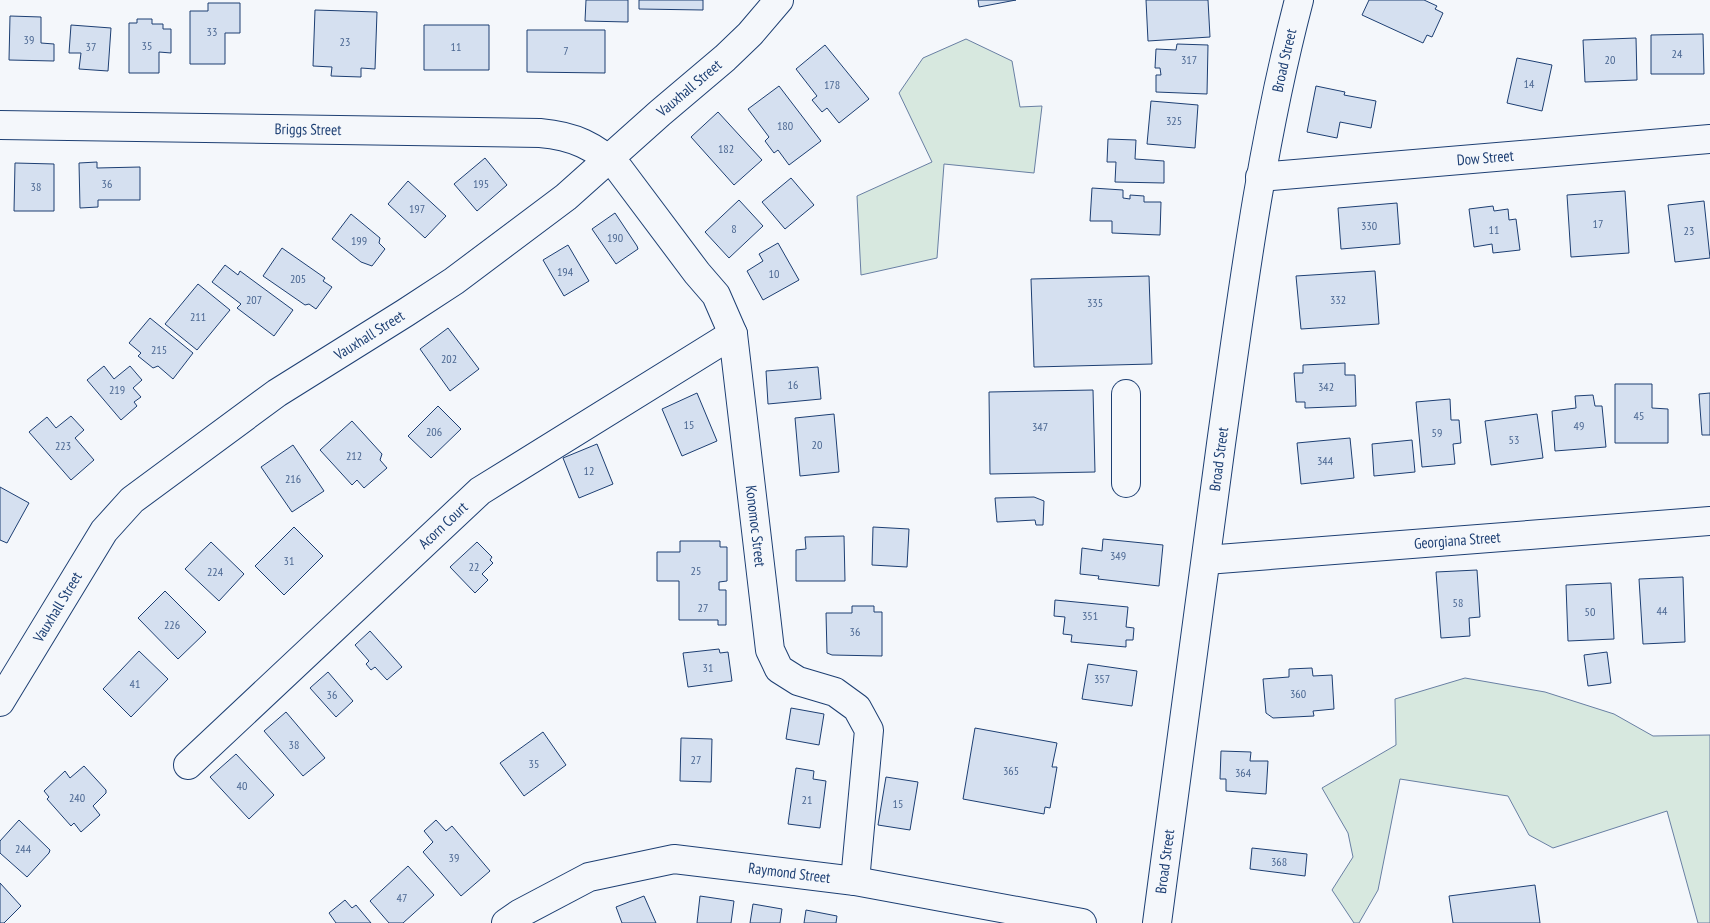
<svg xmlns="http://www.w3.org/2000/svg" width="1710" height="923" viewBox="0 0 1710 923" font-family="'PT Sans Narrow',sans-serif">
<rect width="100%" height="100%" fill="#f4f7fb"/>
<path fill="#d7e8df" stroke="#687fa3" d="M966,39l46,22 8,46 22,-1 -8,67 -90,-9 -7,94 -76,17 -4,-79 75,-34 -33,-69 24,-35z
M1465,678l80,14 69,22 39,22 57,-1v188h-12l-31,-112 -114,37 -24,-13 -21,-39 -108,-17 -22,111 -19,33h-5l-22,-33 21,-33 -5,-24 -26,-45 74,-43 -1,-46z"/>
<path fill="#d5e0f0" stroke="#1d3f73" d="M586,0h42v22l-43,-1z
M639,0h64v10l-64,-1z
M978,0h38l-37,7z
M1146,0h62l2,37 -62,4z
M1369,0h55l13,6 -2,3 8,4 -11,24 -5,-2 -4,8 -61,-28z
M208,3h32v30h-15v31h-35v-53h18z
M315,10l62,2 -2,57 -14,-1v9l-30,-1 1,-9 -19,-1z
M10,16l31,1v26l13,1v17l-45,-1z
M137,19h15v5h11v5h8v24l-12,-1v21h-30v-50h8z
M71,25l40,3 -3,43 -29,-2 2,-16h-12z
M424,25h65v45h-65z
M527,30h78v43l-78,-1z
M1703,34l1,40h-53v-39z
M1636,38l1,42 -52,2 -2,-42z
M1177,44l31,1 -1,49 -51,-2v-17h5l-1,-7h-5l1,-19 20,1z
M825,45l44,54 -30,24 -12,-15 -5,4 -10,-12 5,-4 -21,-27z
M1517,58l35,7 -10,46 -35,-8z
M779,86l42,55 -32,24 -11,-15 -4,3 -9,-12 4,-4 -21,-28z
M1316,86l29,6 -1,3 32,6 -5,27 -31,-6 -3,16 -30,-6z
M1151,101l47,4 -3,43 -48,-4z
M718,112l44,48 -28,25 -43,-48z
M1108,139l28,1 -1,19 29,2v22l-49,-1 1,-20h-9z
M485,158l22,27 -30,26 -23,-27z
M97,162v6l43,-1v33h-42v7l-18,1 -1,-45z
M15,163l39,1v47h-40z
M791,178l23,27 -29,24 -23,-27z
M408,181l38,35 -21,22 -37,-34z
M1092,188l31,2v8l7,1v-4l14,1v6h17l-1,33 -48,-2v-12h-22z
M1625,191l4,62 -58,4 -4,-62z
M739,200l24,26 -34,32 -24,-26z
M1704,201l6,57 -35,4 -7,-57z
M1397,203l3,41 -59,5 -3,-41z
M1493,206l1,5 14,-2 1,11 7,-1 4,31 -27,3 -1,-9 -18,3 -5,-38z
M615,213l22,33 1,3 -22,15 -24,-35z
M351,214l29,24 -1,5 6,6 -13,17 -11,-4 -29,-23z
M778,243l21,37 -36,20 -16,-29 16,-10 -4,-7z
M568,245l21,36 -25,15 -21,-36z
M282,248l43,30 -2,3 9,6 -16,22 -7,-5 -4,1 -42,-29z
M225,265l13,10 2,-4 53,39 -19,26 -37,-28 4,-4 -29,-22z
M1375,271l4,53 -78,5 -5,-53z
M1149,276l3,88 -118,3 -3,-88z
M198,284l32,26 -33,40 -32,-26z
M150,318l43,35 -20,26 -15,-13 -5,2 -15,-12 3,-3 -12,-10z
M448,328l31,41 -29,22 -30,-42z
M1345,363v12h10l1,31 -51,2v-6h-9l-2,-29h9v-8z
M104,366l10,13 16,-13 12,14 -9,8 8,9 -7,5 3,4 -16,14 -34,-40z
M818,367l3,32 -53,5 -2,-33z
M1615,384h37v24l16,1v34h-53z
M1093,390l2,82 -105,2 -1,-82z
M697,393l20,48 -35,15 -20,-47z
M1710,393v42h-8l-3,-41z
M1593,395l2,11h7l4,41 -51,4 -3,-40 24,-3 -1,-12z
M1450,399l1,21h8l2,23 -8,1 2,20 -33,3 -6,-65z
M438,406l23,23 -30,29 -23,-22z
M834,414l5,58 -39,4 -5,-58z
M1537,414l6,44 -52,7 -6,-44z
M71,416l13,14 -9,8 19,22 -23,20 -42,-48 18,-15 9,11z
M352,421l30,33 -2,6 7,8 -23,20 -7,-8 -5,5 -32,-35z
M1350,438l4,40 -53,6 -4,-41z
M1412,440l3,32 -41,4 -2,-32z
M597,444l16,40 -34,14 -16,-40z
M293,445l31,46 -32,21 -31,-45z
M0,487l29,16 -22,40 -7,-3z
M1034,497l10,4 -1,24h-7l-1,-5 -38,2 -2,-24z
M294,527l29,29 -39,39 -29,-29z
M873,527l36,2 -2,38 -35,-2z
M844,536l1,45h-49v-31l10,-1 -1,-12z
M1103,539l60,6 -4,41 -61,-7 1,-3 -19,-2 2,-26 20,3z
M680,541h40v6h7v34l-8,1v8h7v35h-8v-5h-39v-39h-22v-29h23z
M211,542l33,32 -25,27 -34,-32z
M477,542l15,15 -2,3 3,3 -11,11 6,6 -13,13 -25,-26z
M1477,570l3,47 -11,1 1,18 -29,2 -5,-66z
M1683,577l2,65 -42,2 -4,-65z
M1611,583l3,56 -46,2 -2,-56z
M165,591l41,41 -28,27 -40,-41z
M1055,600l73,7 -2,20 8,1 -1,12h-7v7l-55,-5 1,-7 -9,-1 2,-17 -11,-1z
M852,606h22v6h8v44l-50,-1 -5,-2 -1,-40h26z
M370,631l32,36 -15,13 -12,-13 -4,3 -5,-6 3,-3 -14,-16z
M719,649l1,4 8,-1 4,29 -44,6 -5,-34z
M139,651l29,28 -37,38 -28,-28z
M1607,652l4,31 -23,3 -4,-31z
M1088,664l49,7 -5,35 -50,-7z
M1312,668l1,8 19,-1 2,34 -21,2 1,5 -41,2 -7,-5 -3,-34 26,-2v-8z
M328,672l25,29 -17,16 -26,-29z
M791,708l33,6 -5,31 -33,-6z
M286,712l39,46 -22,18 -39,-45z
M975,728l82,15 -5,24h5l-7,41 -5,-1 -1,7 -81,-15z
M543,732l23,33 -42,31 -24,-33z
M681,738l31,1 -1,43 -31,-1z
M1221,751l30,1 -1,9h18l-2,33 -40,-3v-12h-6z
M236,754l38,41 -25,24 -39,-42z
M84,766l22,24v3l-13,13 7,9 -19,17 -7,-9 -3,3 -24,-27 2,-2 -5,-6 21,-20 5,7z
M796,768l18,3 -1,8 13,2 -6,47 -32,-4z
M886,777l32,5 -8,48 -32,-5z
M19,820l31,30 -1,3 -22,24 -27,-24v-12z
M436,820l10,11 6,-5 38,45 -29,25 -38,-44 10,-10 -9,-11z
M1252,848l55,6 -2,22 -55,-7z
M408,866l26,29 -31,28h-14l-19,-22z
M0,883l21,23 -17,17h-4z
M1535,885l5,38h-87l-4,-27z
M644,896l12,27h-34l-6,-16z
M700,896l34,5 -3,22h-34z
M345,900l7,8 4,-3 15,18h-35l-7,-10z
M753,904l29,5 -2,14h-30z
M806,910l31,6 -1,7h-32z"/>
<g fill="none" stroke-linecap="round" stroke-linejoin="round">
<defs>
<g id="minor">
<path id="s1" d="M0,125l540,8c34,3 55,13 79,36l78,104 19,22 17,39 37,316 9,19 19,12 37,11 22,16 12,22 -14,151"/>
<path id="s2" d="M1260,177l450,-38"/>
<path d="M1126,394v89"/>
<path id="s3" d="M1206,560l504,-39"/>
<path id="s4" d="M0,702l104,-171 28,-31 145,-107 128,-80 49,-32 112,-84 94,-84 65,-55 25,-24 29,-34"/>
<path id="s5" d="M188,765l292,-274 253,-157"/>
<path id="s6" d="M506,923l13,-9 70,-37 85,-18 181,22 227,42"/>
</g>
<g id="major">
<path id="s7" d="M1157,923c21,-160 43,-320 64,-479 21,-149 40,-299 78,-444"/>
</g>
</defs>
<use href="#minor" stroke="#1d3f73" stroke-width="30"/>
<use href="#major" stroke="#1d3f73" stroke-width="30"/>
<use href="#minor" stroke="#f4f7fb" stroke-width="28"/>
<use href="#major" stroke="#f4f7fb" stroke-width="28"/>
</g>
<g text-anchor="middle" stroke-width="4" stroke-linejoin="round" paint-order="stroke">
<g font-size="12" fill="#4b6792">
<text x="212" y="36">33</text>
<text x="29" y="44">39</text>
<text x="345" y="46">23</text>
<text x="147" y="50">35</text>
<text x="91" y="51">37</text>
<text x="456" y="51">11</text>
<text x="566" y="55">7</text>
<text x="1677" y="58">24</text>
<text x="1189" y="64">317</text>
<text x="1610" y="64">20</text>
<text x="1529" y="88">14</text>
<text x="832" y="89">178</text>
<text x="1174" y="125">325</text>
<text x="785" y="130">180</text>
<text x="726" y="153">182</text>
<text x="107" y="188">36</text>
<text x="481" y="188">195</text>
<text x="36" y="191">38</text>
<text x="417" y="213">197</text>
<text x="1598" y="228">17</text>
<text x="1369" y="230">330</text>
<text x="734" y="233">8</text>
<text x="1494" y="234">11</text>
<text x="1689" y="235">23</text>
<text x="615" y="242">190</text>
<text x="359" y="245">199</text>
<text x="565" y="276">194</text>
<text x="774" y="278">10</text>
<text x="298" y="283">205</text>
<text x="254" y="304">207</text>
<text x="1338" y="304">332</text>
<text x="1095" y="307">335</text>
<text x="198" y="321">211</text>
<text x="159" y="354">215</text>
<text x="449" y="363">202</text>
<text x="793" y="389">16</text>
<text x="1326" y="391">342</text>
<text x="117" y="394">219</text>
<text x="1639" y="420">45</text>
<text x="689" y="429">15</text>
<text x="1579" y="430">49</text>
<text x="1040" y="431">347</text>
<text x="434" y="436">206</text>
<text x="1437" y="437">59</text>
<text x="1514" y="444">53</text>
<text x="817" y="449">20</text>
<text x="63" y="450">223</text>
<text x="354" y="460">212</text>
<text x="1325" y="465">344</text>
<text x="589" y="475">12</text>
<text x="293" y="483">216</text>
<text x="1118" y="560">349</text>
<text x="289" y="565">31</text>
<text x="474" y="571">22</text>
<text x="696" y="575">25</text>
<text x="215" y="576">224</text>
<text x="1458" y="607">58</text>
<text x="703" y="612">27</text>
<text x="1662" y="615">44</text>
<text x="1590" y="616">50</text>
<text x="1090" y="620">351</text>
<text x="172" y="629">226</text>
<text x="855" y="636">36</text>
<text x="708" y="672">31</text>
<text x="1102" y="683">357</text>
<text x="135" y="688">41</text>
<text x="1298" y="698">360</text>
<text x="332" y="699">36</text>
<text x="294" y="749">38</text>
<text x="696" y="764">27</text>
<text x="534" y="768">35</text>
<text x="1011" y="775">365</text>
<text x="1243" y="777">364</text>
<text x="242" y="790">40</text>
<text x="77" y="802">240</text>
<text x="807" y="804">21</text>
<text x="898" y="808">15</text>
<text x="23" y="853">244</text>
<text x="454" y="862">39</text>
<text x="1279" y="866">368</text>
<text x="402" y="902">47</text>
</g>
<g font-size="15" fill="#1d3f73" stroke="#f4f7fb">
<text dy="5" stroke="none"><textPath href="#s7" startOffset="872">Broad Street</textPath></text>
<text dy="5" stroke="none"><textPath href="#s4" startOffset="936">Vauxhall Street</textPath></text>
<text dy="5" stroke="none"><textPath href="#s1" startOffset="308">Briggs Street</textPath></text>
<text dy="5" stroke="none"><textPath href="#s2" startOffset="226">Dow Street</textPath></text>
<text dy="5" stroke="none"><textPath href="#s4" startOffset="531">Vauxhall Street</textPath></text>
<text dy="5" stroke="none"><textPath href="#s7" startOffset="468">Broad Street</textPath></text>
<text dy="5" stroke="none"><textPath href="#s5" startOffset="350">Acorn Court</textPath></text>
<text dy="5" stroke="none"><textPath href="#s1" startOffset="1024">Konomoc Street</textPath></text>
<text dy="5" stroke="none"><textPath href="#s3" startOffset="252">Georgiana Street</textPath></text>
<text dy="5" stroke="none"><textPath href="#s4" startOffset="111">Vauxhall Street</textPath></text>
<text dy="5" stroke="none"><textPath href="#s7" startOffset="62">Broad Street</textPath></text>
<text dy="5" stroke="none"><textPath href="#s6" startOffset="298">Raymond Street</textPath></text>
</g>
</g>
</svg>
